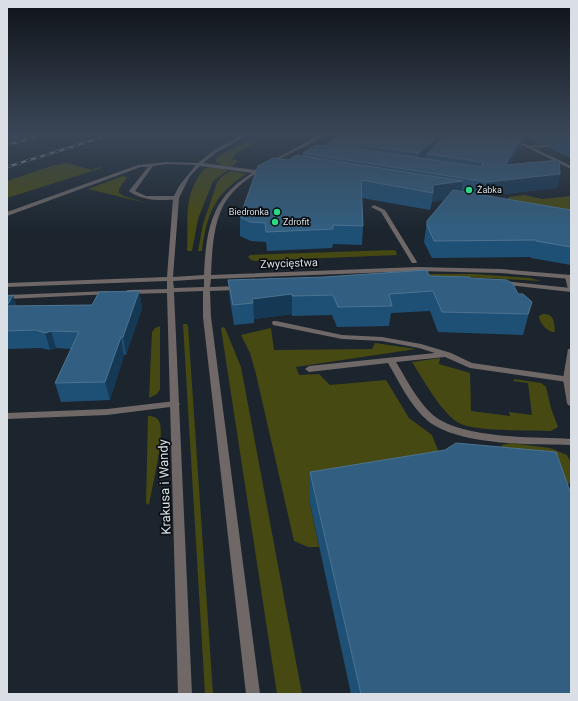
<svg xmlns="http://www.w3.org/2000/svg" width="578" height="701" viewBox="0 0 578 701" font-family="Roboto,sans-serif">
<rect width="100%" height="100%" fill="#1c252e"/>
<path fill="#464911" d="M259,139l1,1 -24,13 -4,7h5v2l-5,5c-6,-1 -15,-1 -17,-8 14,-10 27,-16 44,-20z
M67,163l25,7 7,-3 3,1 -95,30v-17l44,-15z
M211,167l17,3 -15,11 -15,38 -6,32h-5c2,-31 -5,-55 17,-82z
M231,171l15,3c-32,21 -39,39 -44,77h-4l5,-27 14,-41 4,-6z
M123,176l4,1 -8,12v4l5,3 22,7 -58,-14z
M524,195l18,4 29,-3v16l-63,-13 1,-2z
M393,250l3,1 1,4 -142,6 -4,-1 -3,-3 2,-2z
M389,274h84l57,4 11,3 -95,-5 -185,4z
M543,314c11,0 11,7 12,17l-1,1c-7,0 -15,-10 -15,-16z
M183,324h4l1,2 25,368h-8z
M160,326v63l-3,5 -8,4 3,-66 3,-4z
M223,327l2,1 16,39 61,327h-25l-56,-366z
M271,328l3,22 98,-1 3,-6 41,6 -120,18 3,8 20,-1 11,11 56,-5 23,38 23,17 14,36 -137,28 10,48h-11l-14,-6 -38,-167 -6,-21 -9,-18z
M440,358l-1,6 31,9 1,38 39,5 -1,-4 23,3 -4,-32 -15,-2 2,-2 26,4 5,4 5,21 7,19 -7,4c-20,-1 -76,1 -92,-8 -17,-9 -36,-44 -47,-61z
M148,416c6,0 11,2 12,8 4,15 -8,64 -11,81l-3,-2z
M511,443l39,5 17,7 4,8v21l-21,-3 -50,-31 2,-5z"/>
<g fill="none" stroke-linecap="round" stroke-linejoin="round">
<path fill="#6f6867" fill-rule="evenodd" d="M571,143v2l-43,3 -2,-1 2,-1z
M167,162l30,1 2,1 -2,1 -30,-1 -14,2 -18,25 11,5h30l3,2 -1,1c-15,2 -35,2 -48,-7l-1,-1 19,-24h-7l-134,49v-4l131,-47z
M273,321h3l66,14 40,2 39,7 30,9 21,10 98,14 1,2 -4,3 -97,-14 -25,-11 -49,5c11,18 21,39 37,53 28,24 102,22 138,24v6c-40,-1 -111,1 -143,-24 -17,-14 -29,-39 -40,-58l-79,9 -4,-3 4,-3 126,-13 -16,-5 -37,-7 -40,-2 -69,-14 -1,-2z
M175,401l3,1 2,2 -2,2 -71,9 -100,4v-6l100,-4z"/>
<path fill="#6f6867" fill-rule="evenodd" d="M498,133h5l68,33v3z
M374,205l11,5 32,52 -1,1h-4l-31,-51 -10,-5z
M568,275l3,2v14l-3,-2 -3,-12z
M568,349h3v57l-3,-1 -1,-2 -4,-24z"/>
<path fill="#6f6867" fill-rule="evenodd" d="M246,133h6l-35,19 -14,11 52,7 68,-37h5c-12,9 -27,15 -41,22 -21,12 -47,25 -61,46 -13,20 -14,51 -15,74l207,-8 82,2 71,6v4l-71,-6 -82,-2 -207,8 -1,8 29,-1 3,2 -3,2 -29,1 1,26 49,377h-14l-43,-377v-26l-29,1 18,402h-14l-11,-401 -39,1 -3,-2 3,-2 39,-1v-8l-160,6v-4l160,-6 6,-79 6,-12 17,-21 -1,-2h3l16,-13zM200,166l52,7c-11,7 -23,16 -30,27 -15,21 -17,51 -18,75l-31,2 6,-79 11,-22zM204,279v8l-30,1 -1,-7z
M502,281l69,7v4l-71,-8v-2z
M109,291l2,1 1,1 -1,1 -104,5v-4z"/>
<defs>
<path id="rail" d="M7,138l18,-5
M7,145l43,-12
M7,167l109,-34"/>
</defs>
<use href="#rail" stroke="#949ba2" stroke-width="2.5"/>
<use href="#rail" stroke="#0a0e12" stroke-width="1.5" stroke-dasharray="5" stroke-linecap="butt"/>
</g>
<path fill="#1e5075" d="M343,133h228v25l-22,-10 2,-5 -11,1 -16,-8 -3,10 -11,18 50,10 -3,14 -71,8 85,14v55l-40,-7v-1l-99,1 -8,-16 3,-21 17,-21 -12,2 -2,8 -68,-12 1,28 -1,19 -29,-1 -1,4 -65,3 -1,-9 -15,-1 -11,-5v-19l48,-57 15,-4v-3l21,-7z
M429,276l41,2 48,16 14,8 -9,33 -85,-3 -8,-21 -39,2 -2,13 -52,1 -5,-12 -40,1v-2l-38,5v4l-20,2 -4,-25 -2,-20z
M139,291l3,17 -16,47h-2l-14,45 -49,2 -6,-19 16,-34 -15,-1 -6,2 -9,-2 -34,1v-53l10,10 75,-1z
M310,472l261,222h-220l-42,-195z"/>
<path fill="#153854" d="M440,133h9l-22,21v2l-10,9 2,-12z
M524,134l-3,12 -19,32 3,-13z
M361,145l-1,13 -3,-11z
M560,174l-3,14 -73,8 3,-14z
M463,181l-3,17 -28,4 1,-9v-8z
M139,291l3,17 -16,47 -3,-18z
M292,294v20l-38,5 -1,-16 -1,-4z
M13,295l6,17 -12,-6z
M51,331l5,17 -6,2 -5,-17z
M121,337l3,18 -14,45 -5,-18z"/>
<path fill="#325f81" stroke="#4c7391" d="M343,133h97l-21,20 -58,-8 -4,2 2,2 122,18 2,-1 -1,-4 -55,-8 21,-21h74l2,1 -19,31 54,-5 1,14 -73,8 -184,-29 13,-8 8,1z
M561,133h10v5z
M297,155l166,26 -30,4v8l-72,-13 2,46 -30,-1v4l-67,3 -1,-9 -15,-1 -10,-5 18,-51 15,-8 15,2z
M453,190l118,20v37l-35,-6v-1l-102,1 -7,-16v-4z
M427,270l2,6 41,1v1l37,2 6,4 5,10h5l9,8 -4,12 -86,-2 -9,-21 -44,3 3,12 -54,1 -5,-12 -41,1v-2l-40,5 1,4 -20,2 -5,-25 96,-3z
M139,291l-16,46h-2l-16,45 -50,1 24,-51 -28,-1 -6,2 -9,-3 -29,1v-25l85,-1 7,-13z
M13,295l-6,11v-10z
M456,443l100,9 15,42v200h-210l-51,-222 135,-22z"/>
<linearGradient id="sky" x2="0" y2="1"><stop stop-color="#0f1419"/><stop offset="0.58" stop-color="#3a4657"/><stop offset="1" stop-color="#3a4657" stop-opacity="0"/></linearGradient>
<rect width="578" height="231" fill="url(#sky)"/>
<g fill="#2cd884" stroke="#0a0e12" stroke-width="1.5">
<circle cx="469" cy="190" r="4"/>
<circle cx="277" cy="212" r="4"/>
<circle cx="275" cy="222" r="4"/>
</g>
<g text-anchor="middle" stroke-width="3.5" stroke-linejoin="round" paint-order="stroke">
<g font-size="9" fill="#d9dfe5" stroke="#0a0e12" text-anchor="start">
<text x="477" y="193">Żabka</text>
<text x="269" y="215" text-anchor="end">Biedronka</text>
<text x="283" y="225">Zdrofit</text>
</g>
<g font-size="11" fill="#d9dfe5" stroke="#0a0e12">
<text transform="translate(289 263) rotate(-2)" y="4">Zwycięstwa</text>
</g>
<g font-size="13" fill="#d9dfe5" stroke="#0a0e12">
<text transform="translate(164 487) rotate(-92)" y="5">Krakusa i Wandy</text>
</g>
</g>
<rect width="578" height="701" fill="none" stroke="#d9dfe5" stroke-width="16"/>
</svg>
